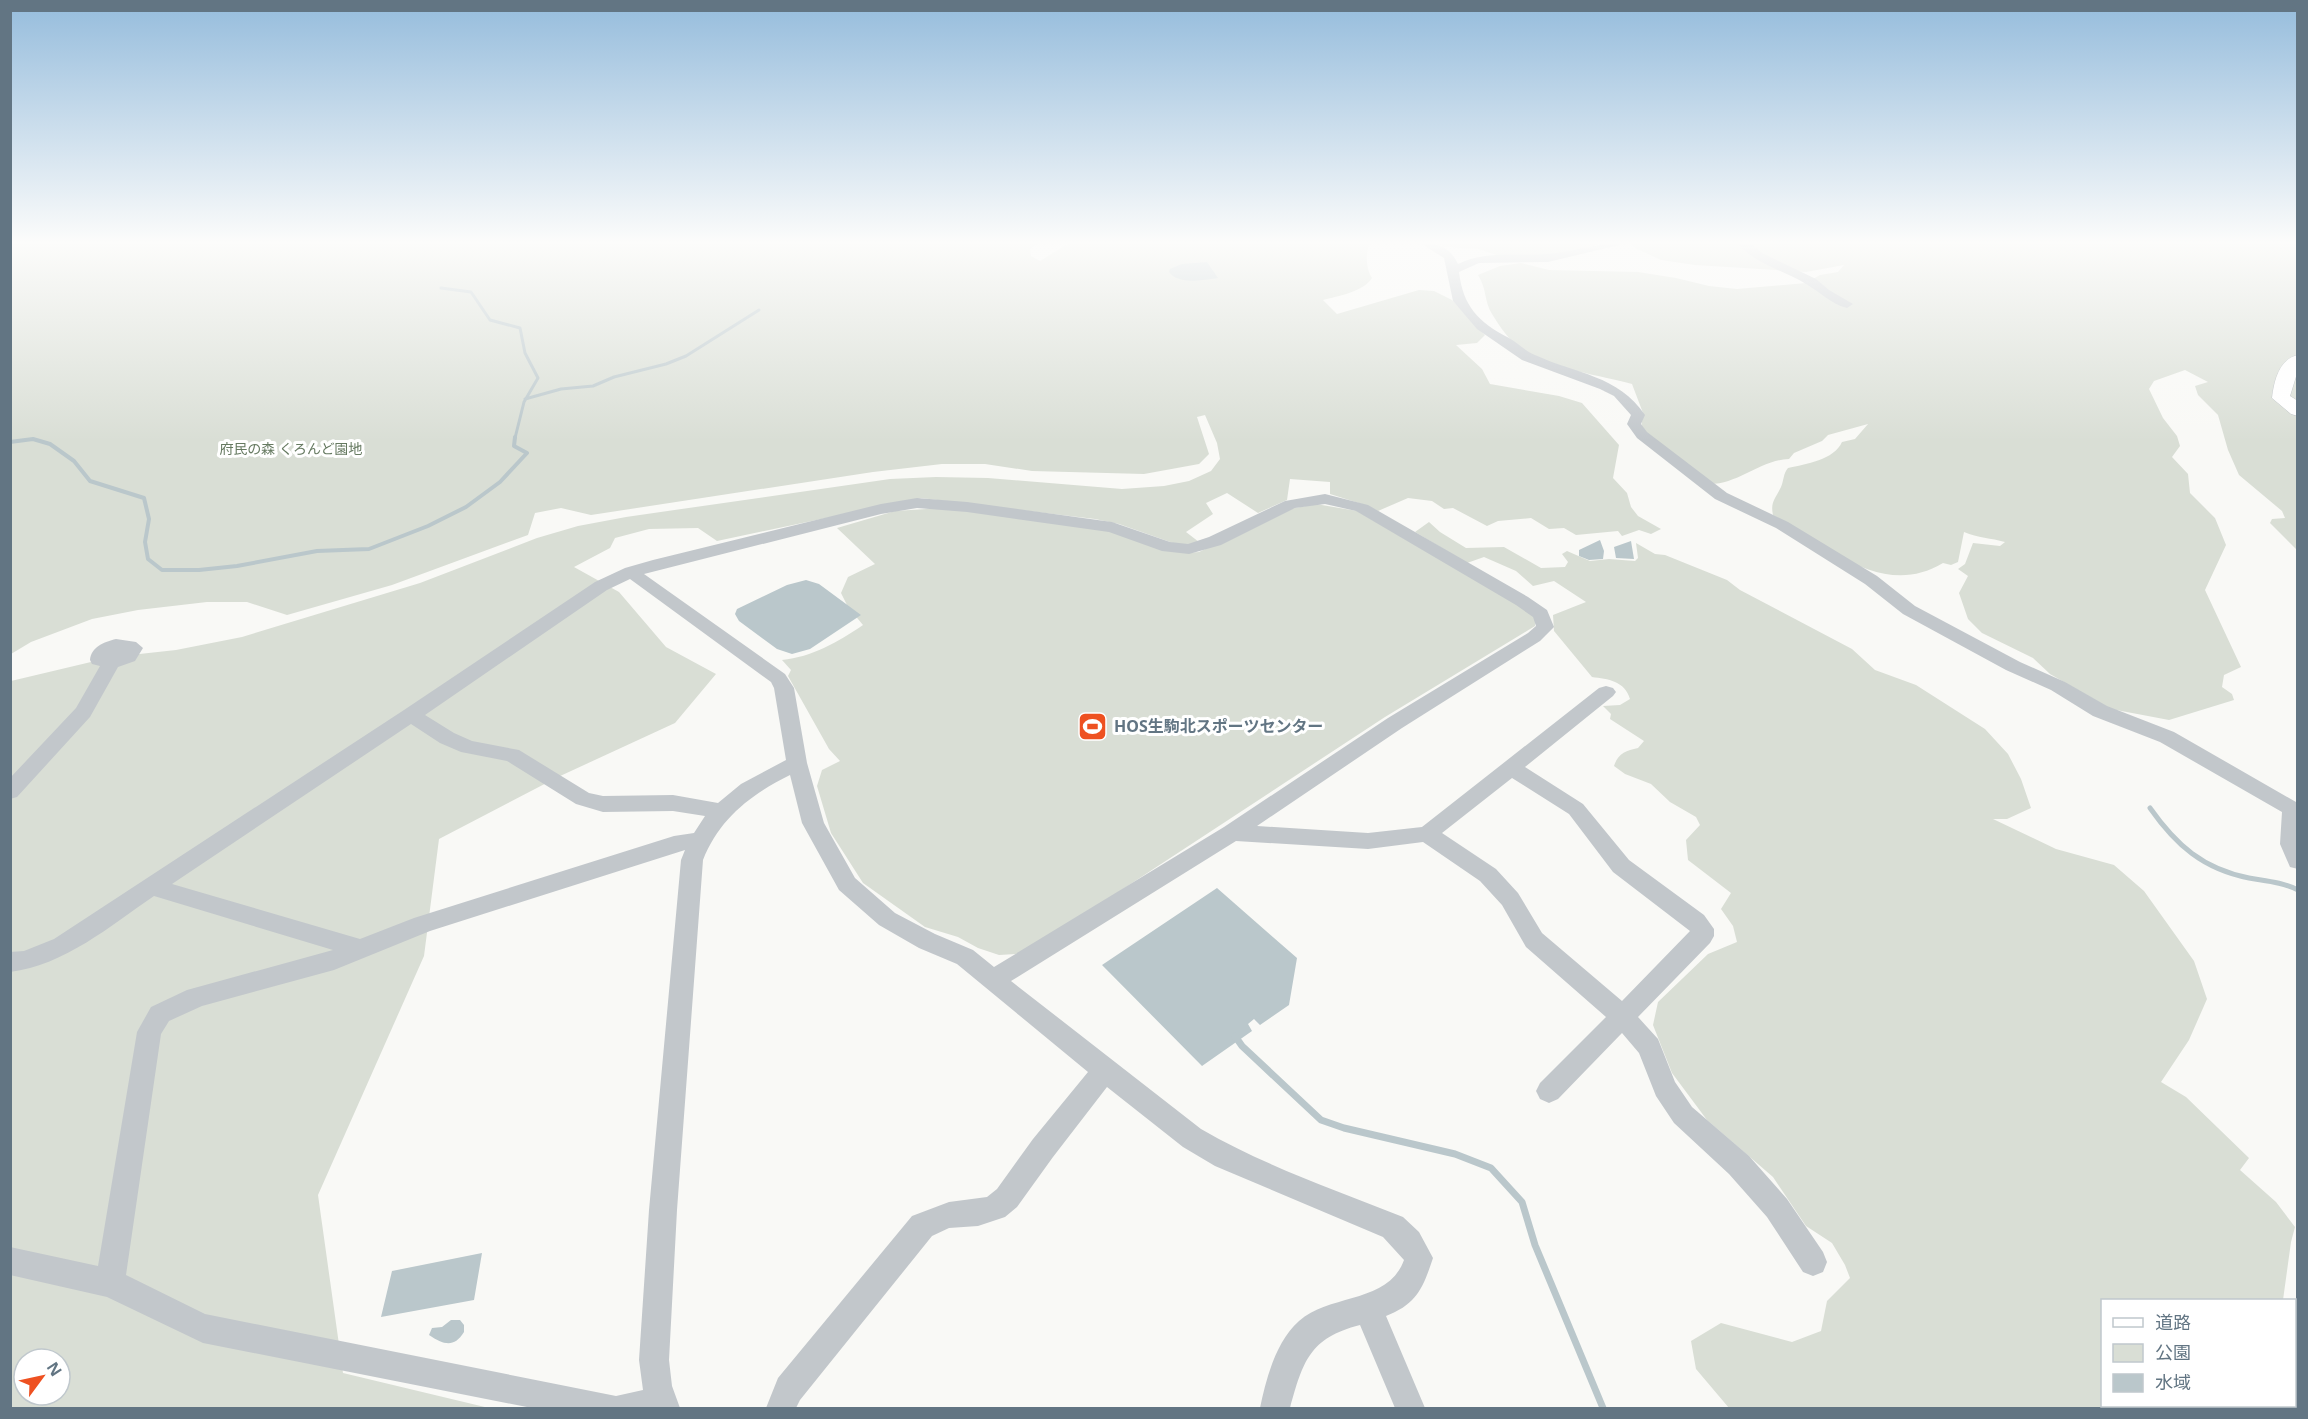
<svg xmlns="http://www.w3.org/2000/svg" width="2308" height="1419" viewBox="0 0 2308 1419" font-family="'Noto Sans','Noto Sans JP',sans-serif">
<rect width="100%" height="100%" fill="#f9f9f6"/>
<path fill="#d9ded5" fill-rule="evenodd" d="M11,243h1026l-7,6 1,7 9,5 29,-18h301c-5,10 -4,26 2,35 -9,14 -34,18 -49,22l14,14 82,-24 15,1 18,9 33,35 -8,8 -21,2 26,24 8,15 69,12 23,7 37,42 -6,33 14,15 4,14 7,9 23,13 -10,5 -12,-4 -17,6 -4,-5 -42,4 -12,-7 -15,1 -18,-11 -33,3 -11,5 -34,-18 -9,1 -12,-8 -24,-3 -30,13 -13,-6 -35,-11v-12l-40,-3 -3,21 -29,13 -31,-20 -21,10 7,11 -27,18 13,10 -14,3 -12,-2 -54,-19 -24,-5 -174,-21 -204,43 -19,-13 -49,1 -34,9 -5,10 -36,19 45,25 47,55 50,27 -41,49 -117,54 -119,62 -15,117 -106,239 25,178 146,35h-478v-727l101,-24 64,-7 66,-13 178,-54 117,-45 41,-12 48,-9 264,-38 46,-2 52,1 134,11 42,-3 25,-5 22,-10 9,-12 -3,-16 -12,-28 -8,2 12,37 -10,10 -55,10 -112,-3 -47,-7h-43l-69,8 -282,43 -30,-7 -26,5 -7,22 -136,50 -105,30 -40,-13h-40l-69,8 -46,9 -61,23 -20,12zM24,1359h36v36h-36z
M1434,243h170l-53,14 -55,-2 -17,-6 -34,-2z
M1630,243h667v307l-27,-27 2,-4 13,-1 -3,-7 -43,-36 -11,-25 -10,-35 -20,-20 -3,-9 13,-4 -23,-12 -31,11 -5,8 14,29 14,18 3,10 -8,11 16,17 2,19 25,25 11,27 -21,45 36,77 -17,8 -2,12 10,7 2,6 -65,20 -58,-11 -61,-35 -17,-16 -51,-25 -14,-14 -9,-26 9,-17 -10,-7 7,-5 8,-21 27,3 5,-4c-14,-4 -27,-4 -41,-10l-6,30 -7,3 -8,-2c-61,37 -119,-19 -170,-48 -3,-13 3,-17 8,-28 3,-7 2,-13 7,-19 18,-4 46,-8 54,-26l13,-3 13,-15 -40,11 -6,6 -28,12 -5,6c-29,1 -50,25 -79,25l-69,-54 2,-17 -11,-29c-29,-8 -89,-17 -111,-35 -12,-9 -21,-22 -29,-35 -8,-13 -5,-25 -14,-39l22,-9 21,-3 28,7 89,2 38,6 33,8 28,3 69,-6 14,-8 18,-3 6,-7 -38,7 -111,-7 -34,-5 -26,-12z
M1316,504l41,7 171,100 7,5v10l-150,91 -346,227 -23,10 -17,1 -21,-7 -20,-11 -33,-10 -62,-44 -32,-50 -14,-47 5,-16 18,-9 -11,-12 -41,-73 3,-6 -9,-10c30,-3 56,-18 81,-35l-15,-18 -7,-14 7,-16 27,-13 -38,-36 58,-17 47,-3 160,21 86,24 11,-1 91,-43z
M1429,522l11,10 26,16 38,-1 37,21 24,-1 3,-5 -6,-8 5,-3 23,10 19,-2 26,2 3,-3 -2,-15 19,11 10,1 62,25 13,10 112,59 23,21 41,15 69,44 23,25 13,25 10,29 -24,11h-14l63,30 58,16 30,26 50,70 13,38 -18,41 -28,42 25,15 63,61 -9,12 36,32 19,25 -4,15 -8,58h-181v106h175v2h-548l-33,-39 -5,-28 30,-18 71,19 29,-11 6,-30 23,-23 -5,-13 -13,-22 -26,-17 -33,-49 -66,-57 -35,-47 -19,-48 5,-23 50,-48 29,-12 -4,-16 -12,-17 10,-16 -43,-33 -2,-20 14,-15 -4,-8 -26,-15 -19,-18 -26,-10 -11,-8c4,-13 12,-15 24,-18l6,-7 -34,-22 1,-5 -8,-8 17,-1 10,-6c-5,-18 -22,-20 -38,-22l-38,-46 -1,-16 33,-13 -32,-21 -21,5 -17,-15 -32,-14 -17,6 -52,-31z"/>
<path fill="#bac7cb" d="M1207,262l11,16c-14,2 -40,7 -49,-6l1,-3 12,-5z
M1600,540l4,11 -1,8 -14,1 -10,-4v-6z
M1631,541l3,18 -18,-1 -2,-11z
M806,580l13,4 42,31 -51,34 -18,5 -15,-5 -38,-28 -4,-7 2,-5 50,-24z
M1217,888l80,70 -8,47 -29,20 -6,-6 -6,5 4,7 -50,35 -100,-101z
M482,1253l-8,47 -93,17 11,-46z
M451,1320h9l4,5v7c-10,16 -20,13 -35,3l3,-7 10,-1z"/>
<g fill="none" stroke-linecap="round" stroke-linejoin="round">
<path stroke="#bac7cb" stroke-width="3" d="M441,288l30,4 19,28 30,8 5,25 13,25 -14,24 -9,36
M525,399l36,-10 32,-3 21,-9 52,-13 20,-8 73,-46"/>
<path stroke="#bac7cb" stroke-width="4" d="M10,442l23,-3 17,5 24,17 16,20 54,17 5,21 -4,23 3,17 14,11h37l38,-4 80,-15 52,-2 59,-23 38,-19 34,-25 27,-29 -13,-7 1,-9"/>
<path stroke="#bac7cb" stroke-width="5" d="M2150,808c26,37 53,61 99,70 17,3 33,4 49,12"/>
<path stroke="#bac7cb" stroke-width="7" d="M1235,1036l7,10 79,74 23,8 111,26 36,14 31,34 13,43 68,163
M2294,1325l4,-17"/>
<defs>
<path id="major" d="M2298,355v15l-8,26 8,5v15l-7,-2 -19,-16c2,-17 7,-39 26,-43z"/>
</defs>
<use href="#major" stroke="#b5bbbf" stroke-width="1"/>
<path fill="#c2c7cb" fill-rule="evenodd" d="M1420,243c17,-1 30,4 38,21 28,-14 58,-7 88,-10 25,-1 49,-11 75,-11l-2,2 -71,17 -69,1 -20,9c4,34 19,50 50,66 9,5 16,13 26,17 41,19 83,20 110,60l-4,9 6,8 80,61 61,29 89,54 38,30 105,56 45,20 42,24 67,26 122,70 2,67 -8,-2 -10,-23 2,-32 -122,-70 -67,-26 -42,-26 -45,-20 -103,-56 -38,-30 -89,-56 -61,-29 -78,-61 -10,-14 4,-9 -17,-19 -14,-7 -78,-29 -45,-31 -24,-28 -9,-43z
M1737,243h13l12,10 54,26 13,11 24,14 -6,4c-16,-4 -27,-16 -41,-24 -23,-14 -51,-20 -69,-41z
M1325,494l43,11 160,92 19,13 7,17 -14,14 -138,87 -145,98 111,7 54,-6 177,-139 7,-2 7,2 3,4 -3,4 -88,71 58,37 46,56 75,55 10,14v7l-4,7 -72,74 20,22 17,43 17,25 57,49 38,43 36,53 4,10 -4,10 -10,4 -10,-4 -36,-55 -38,-43 -55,-51 -18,-27 -17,-43 -17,-20 -64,66 -9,4 -9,-4 -4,-8 4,-8 66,-66 -80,-70 -24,-42 -22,-24 -57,-39 -55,7 -132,-8 -225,140 190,148c64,37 134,61 202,88l16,15 14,26c-10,30 -16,46 -47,58l39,92h-30l-35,-83c-51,13 -57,37 -70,83h-30c6,-29 16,-67 39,-87 32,-28 89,-17 105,-61l-21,-23 -168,-71 -32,-19 -76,-60 -54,70 -36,50 -12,10 -27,9 -29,2 -17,8 -132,164 -4,8h-30l12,-30 134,-162 37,-14 38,-5 10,-8 36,-50 55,-67 -131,-108 -38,-16 -40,-23 -40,-35 -37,-67 -12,-48c-39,19 -71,44 -87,85l-26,350 -8,150 3,26 8,22h-148l-329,-65 -96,-46 -97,-22v-28l88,19 39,-234 14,-25 36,-17 146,-40 -179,-54c-44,30 -89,69 -144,76v-20l14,-1 30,-12 350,-229 191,-128 30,-14 28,-8 228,-56 36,-6 50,4 145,20 58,20 18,2 21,-7 76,-36zM1325,504l31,7 160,94 17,12 3,9 -8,7 -140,85 -164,109 -230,140 -21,-17 -38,-16 -40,-21 -40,-35 -31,-55 -17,-60 -13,-75 -9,-14 -141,-100 237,-60 36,-6 50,4 142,20 53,19 27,3 32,-9 74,-37zM630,579l141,103 3,6 12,72 -45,24 -23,19 -45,-8 -70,1 -14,-3 -70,-43 -47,-9 -18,-8 -29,-18 182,-125zM411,724l29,19 21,9 46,9 69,43 27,8 70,-1 32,5 -11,17 -20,3 -260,82 -54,21 -188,-55zM1512,778l57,36 44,58 77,59 -68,70 -80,-68 -24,-40 -22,-24 -54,-36zM685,850l-4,10 -32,350 -10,150 4,30 -27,6 -411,-82 -79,-39 35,-241 8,-13 33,-15 132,-36 96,-39z
M116,639l20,3 7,6 -8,13 -17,6 -28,50 -73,80 -7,2v-21l66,-70 24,-42 -8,-2 -2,-4c1,-13 14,-18 26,-21z"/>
<use href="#major" fill="#fff" fill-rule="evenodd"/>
</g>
<linearGradient id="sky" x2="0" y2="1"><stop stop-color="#95bcdc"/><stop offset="0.55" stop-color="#fcfcfb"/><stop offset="1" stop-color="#fcfcfb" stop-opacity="0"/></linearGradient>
<rect width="2308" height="441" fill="url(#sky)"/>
<defs>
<symbol id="stadium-square" viewBox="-11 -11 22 22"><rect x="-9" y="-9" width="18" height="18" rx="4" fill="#ee5121" stroke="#fff"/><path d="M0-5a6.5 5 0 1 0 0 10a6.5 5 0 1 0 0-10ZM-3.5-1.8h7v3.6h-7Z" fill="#fff"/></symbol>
</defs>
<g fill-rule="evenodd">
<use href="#stadium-square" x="1076" y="710" width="33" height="33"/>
</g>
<g text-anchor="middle" stroke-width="6" stroke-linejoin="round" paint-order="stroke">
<g font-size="14" fill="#667a61" stroke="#fff">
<text x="291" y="454">府民の森 くろんど園地</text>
</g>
<g font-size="16" font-weight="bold" fill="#627583" stroke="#fff" text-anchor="start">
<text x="1114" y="732">HOS生駒北スポーツセンター</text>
</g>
</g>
<rect width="2308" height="1419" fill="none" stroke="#627583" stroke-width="24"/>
<rect x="2101" y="1299" width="195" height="108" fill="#ffffff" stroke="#c0c8cd" stroke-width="1.5"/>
<rect x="2113" y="1318" width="30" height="9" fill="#ffffff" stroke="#c0c8cd" stroke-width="1.5"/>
<text x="2155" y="1329" font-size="18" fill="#627583">道路</text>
<rect x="2113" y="1344" width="30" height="18" fill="#d9ded5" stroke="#c0c8cd" stroke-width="1.5"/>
<text x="2155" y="1359" font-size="18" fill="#627583">公園</text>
<rect x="2113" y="1374" width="30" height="18" fill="#bac7cb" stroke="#c0c8cd" stroke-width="1.5"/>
<text x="2155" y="1389" font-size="18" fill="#627583">水域</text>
<g transform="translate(42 1377) rotate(57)"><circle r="28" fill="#ffffff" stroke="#c0c8cd" stroke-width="1.5"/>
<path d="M0-4.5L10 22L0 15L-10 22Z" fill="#ee5121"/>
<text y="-9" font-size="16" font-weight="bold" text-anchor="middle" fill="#627583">N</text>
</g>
</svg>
